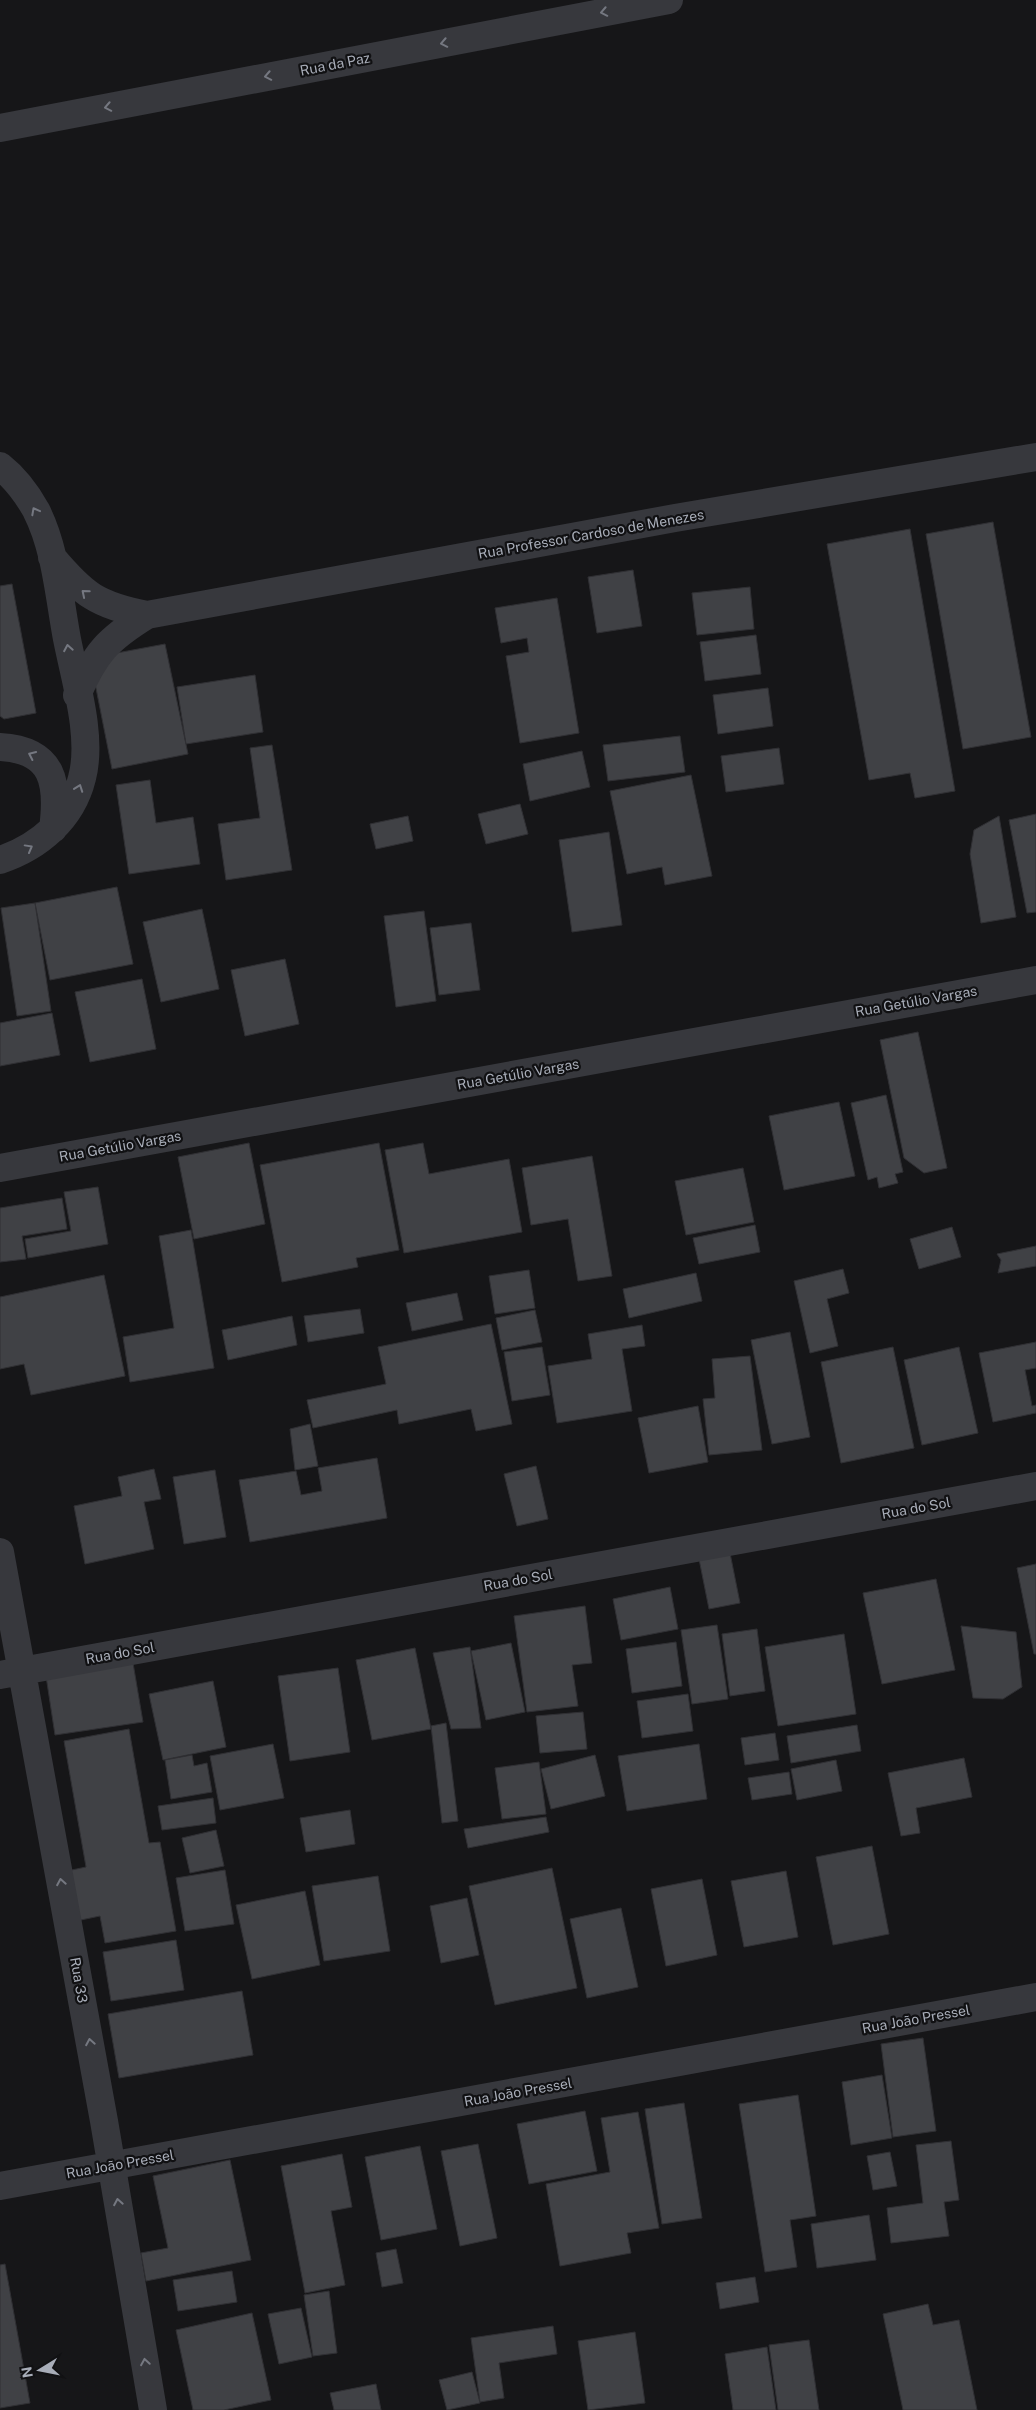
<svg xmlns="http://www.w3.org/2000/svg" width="1036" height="2410" viewBox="0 0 1036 2410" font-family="'Public Sans',sans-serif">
<rect width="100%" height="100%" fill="#161618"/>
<path fill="#404145" stroke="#303034" d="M993,522l38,215 -68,12 -37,-215z
M910,529l45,262 -40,7 -5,-25 -41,7 -42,-236z
M633,570l9,56 -45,7 -9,-56z
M12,584l24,129 -32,6 -4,-3v-130z
M750,587l4,42 -57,6 -5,-42z
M557,598l22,135 -59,10 -14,-87 23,-4 -2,-14 -26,5 -6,-35z
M756,635l5,39 -56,7 -5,-39z
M165,644l23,110 -76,15 -22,-111z
M255,675l8,57 -77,12 -9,-57z
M768,688l5,38 -55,8 -5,-39z
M680,736l5,36 -77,9 -5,-36z
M272,745l20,125 -66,10 -8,-56 42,-6 -10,-70z
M779,748l5,36 -58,8 -5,-36z
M582,751l8,36 -60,14 -7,-37z
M691,775l21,101 -47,9 -3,-18 -35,7 -17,-83z
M150,780l6,43 37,-6 7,47 -71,10 -13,-89z
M520,804l8,30 -42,10 -8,-30z
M1036,814v98l-9,1 -18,-93z
M408,816l5,25 -37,8 -6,-25z
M999,816l17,101 -35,6 -11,-69 4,-24z
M609,832l13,93 -50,7 -13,-92z
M117,887l16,77 -83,16 -15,-77z
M35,903l16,108 -34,5 -16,-108z
M202,909l17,80 -58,13 -18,-80z
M424,911l12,90 -40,6 -12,-91z
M471,923l9,67 -41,5 -9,-67z
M285,959l14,65 -54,12 -14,-66z
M142,979l14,70 -66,13 -15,-70z
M52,1013l8,42 -60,11v-43z
M918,1032l29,136 -23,5 -20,-15 -24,-118z
M886,1095l17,77 -8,2 3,9 -19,5 -2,-11 -9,3 -17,-77z
M839,1102l16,74 -71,14 -15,-74z
M249,1143l16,81 -71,15 -16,-82z
M379,1143l20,107 -43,8 2,9 -76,15 -22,-117z
M423,1143l6,31 80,-15 13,73 -118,21 -19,-103z
M592,1156l20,120 -34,5 -10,-62 -37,6 -9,-57z
M743,1168l11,54 -68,13 -11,-54z
M98,1187l10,57 -80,14 -3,-19 46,-8 -7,-39z
M62,1198l5,31 -45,7 4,23 -26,3v-54z
M755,1225l5,27 -61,12 -6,-26z
M952,1227l9,30 -42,12 -9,-30z
M191,1230l23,138 -84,14 -7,-45 51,-9 -15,-92z
M1036,1246v20l-38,7 3,-13 -4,-6z
M843,1269l6,24 -22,6 11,47 -28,7 -16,-72z
M529,1270l6,38 -40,6 -6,-38z
M696,1273l6,28 -73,17 -6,-29z
M104,1275l21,101 -94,19 -7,-31 -24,5v-72z
M457,1293l6,27 -51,11 -6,-28z
M360,1309l4,24 -56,9 -4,-26z
M535,1310l7,32 -40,8 -6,-32z
M292,1316l5,29 -69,15 -6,-30z
M491,1324l21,100 -36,7 -5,-22 -72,15 -2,-14 -84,18 -6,-28 79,-16 -8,-37z
M642,1325l3,21 -23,3 10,62 -75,12 -9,-57 44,-7 -4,-25z
M790,1332l20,105 -38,7 -21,-104z
M1036,1342v26l-11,2 7,36 4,-1v8l-43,9 -14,-69z
M542,1347l8,48 -38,6 -8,-49z
M893,1347l21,101 -73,15 -20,-101z
M959,1347l19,86 -56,12 -18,-85z
M750,1356l12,94 -53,5 -6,-56 12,-1 -3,-39z
M698,1406l10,56 -59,11 -11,-55z
M310,1424l8,42 -23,4 -5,-41z
M377,1458l10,60 -137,24 -11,-62 57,-9 5,24 21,-4 -4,-23z
M536,1466l12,53 -31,7 -13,-52z
M154,1469l7,30 -17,3 10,47 -69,15 -11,-58 48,-10 -4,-19z
M215,1470l11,67 -42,7 -11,-67z
M730,1553l10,50 -31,6 -10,-50z
M1036,1564v90h-2l-17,-86z
M936,1579l19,91 -73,14 -19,-91z
M670,1587l8,42 -57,11 -8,-41z
M585,1606l7,57 -20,2 6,41 -51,6 -13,-96z
M717,1625l11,74 -36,5 -11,-74z
M961,1626l55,6 6,55 -19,12 -30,-1z
M757,1629l8,62 -35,5 -8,-62z
M844,1634l12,80 -78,12 -13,-79z
M676,1642l6,44 -50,7 -6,-44z
M511,1643l14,69 -39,8 -15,-69z
M470,1647l11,81 -30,1 -18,-76z
M415,1648l16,81 -59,11 -16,-80z
M133,1663l10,59 -88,13 -9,-59z
M338,1668l12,84 -60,9 -12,-85z
M213,1681l13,66 -63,13 -14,-66z
M688,1694l5,37 -51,7 -5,-37z
M583,1712l4,37 -47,4 -4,-37z
M446,1723l12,98 -16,2 -11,-97z
M857,1725l4,26 -70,12 -4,-27z
M129,1729l20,114 11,-1 16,89 -71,12 -5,-27 -24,5 -9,-50 19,-4 -22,-126z
M775,1733l4,27 -34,5 -4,-27z
M273,1744l11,54 -64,12 -10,-54z
M699,1744l8,55 -80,12 -9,-55z
M192,1755l2,11 13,-3 5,29 -41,7 -6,-39z
M595,1755l10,41 -54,13 -10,-40z
M964,1758l8,39 -56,11 4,25 -19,3 -13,-63z
M836,1760l6,31 -45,9 -6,-31z
M539,1762l7,52 -44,5 -7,-51z
M789,1772l3,22 -40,6 -4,-22z
M213,1798l3,25 -54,7 -4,-24z
M350,1810l5,34 -49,8 -6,-34z
M546,1817l3,15 -81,16 -4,-19z
M216,1830l8,36 -34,7 -8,-35z
M872,1846l17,88 -56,11 -17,-88z
M552,1868l25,120 -82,17 -26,-119z
M225,1870l9,54 -49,7 -9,-53z
M786,1871l12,66 -54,10 -13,-66z
M378,1876l12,75 -66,10 -12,-75z
M702,1879l15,76 -51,11 -15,-77z
M305,1891l15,74 -68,14 -16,-74z
M467,1898l12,57 -38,8 -11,-57z
M621,1908l17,79 -51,11 -17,-79z
M176,1940l8,50 -73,11 -8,-49z
M242,1991l11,64 -134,23 -11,-64z
M923,2038l13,93 -43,6 -12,-93z
M882,2075l10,63 -41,7 -9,-63z
M798,2095l18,121 -26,4 7,47 -32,5 -26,-168z
M684,2103l18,115 -40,6 -17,-115z
M585,2111l12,60 -68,13 -12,-60z
M638,2112l21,116 -32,5 4,20 -71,13 -14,-82 64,-12 -9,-54z
M951,2141l8,59 -15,2 5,34 -58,7 -4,-35 36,-5 -7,-58z
M478,2144l19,94 -37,8 -19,-95z
M420,2146l17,83 -56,11 -16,-83z
M890,2152l7,34 -24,4 -6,-34z
M342,2154l10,53 -21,4 14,74 -40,8 -24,-127z
M230,2160l21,100 -105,21 -5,-28 27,-5 -15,-72z
M869,2215l7,45 -59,8 -6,-44z
M396,2249l7,34 -21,4 -6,-34z
M5,2264l25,139 -30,5v-143z
M232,2271l5,31 -59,9 -5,-31z
M755,2277l4,25 -39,7 -4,-26z
M329,2291l8,62 -24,3 -9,-61z
M928,2304l5,21 26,-5 18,90h-74l-20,-96z
M301,2308l11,49 -33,7 -11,-50z
M252,2313l19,87 -47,10h-31l-17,-80z
M553,2326l4,28 -58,9 5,35 -24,4 -9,-64z
M635,2332l10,71 -57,7 -10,-69z
M809,2340l10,70h-41l-9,-65z
M767,2347l9,63h-43l-8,-56z
M472,2372l8,31 -33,7 -8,-30z
M376,2384l5,26h-47l-4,-17z"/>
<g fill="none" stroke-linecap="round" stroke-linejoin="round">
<path stroke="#37383d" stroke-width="28" d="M0,128l669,-128
M0,466c14,11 27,28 36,44 20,39 23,87 31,129 8,41 26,98 15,139 -10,41 -43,69 -82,82
M52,557c32,38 45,48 95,58
M77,695c18,-42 31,-56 70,-80l528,-97 361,-61
M0,747c54,3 59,36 53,82
M0,1168l1036,-188
M0,1552l104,569 49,289
M0,1675l1036,-189
M0,2186l1036,-189"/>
</g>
<defs><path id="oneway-chevron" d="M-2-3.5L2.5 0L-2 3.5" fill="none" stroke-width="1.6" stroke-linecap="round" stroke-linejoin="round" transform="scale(1.25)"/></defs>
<g stroke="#757881">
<use href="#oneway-chevron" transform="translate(604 12) rotate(169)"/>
<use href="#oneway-chevron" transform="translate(444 43) rotate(169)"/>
<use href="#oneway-chevron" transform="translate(268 76) rotate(169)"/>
<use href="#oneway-chevron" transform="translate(108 107) rotate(169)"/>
<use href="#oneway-chevron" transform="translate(35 511) rotate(-118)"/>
<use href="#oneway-chevron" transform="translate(85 593) rotate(-140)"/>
<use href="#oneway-chevron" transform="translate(68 648) rotate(-100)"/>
<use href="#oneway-chevron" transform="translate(32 755) rotate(-155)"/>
<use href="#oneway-chevron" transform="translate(79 788) rotate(-70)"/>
<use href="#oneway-chevron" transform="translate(29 848) rotate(-29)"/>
<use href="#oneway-chevron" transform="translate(61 1882) rotate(-100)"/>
<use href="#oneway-chevron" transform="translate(90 2042) rotate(-100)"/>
<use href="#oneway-chevron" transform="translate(118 2202) rotate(-100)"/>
<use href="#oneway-chevron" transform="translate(145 2362) rotate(-99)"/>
</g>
<g text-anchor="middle" stroke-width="4.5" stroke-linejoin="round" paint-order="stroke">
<g font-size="14" fill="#a8adb8" stroke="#111113">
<text transform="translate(335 64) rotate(-11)" y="5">Rua da Paz</text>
<text transform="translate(591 534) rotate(-10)" y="5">Rua Professor Cardoso de Menezes</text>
<text transform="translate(916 1001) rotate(-10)" y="5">Rua Getúlio Vargas</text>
<text transform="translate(518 1074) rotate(-10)" y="5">Rua Getúlio Vargas</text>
<text transform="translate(120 1146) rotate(-10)" y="5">Rua Getúlio Vargas</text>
<text transform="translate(916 1508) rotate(-10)" y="5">Rua do Sol</text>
<text transform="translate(518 1580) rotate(-10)" y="5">Rua do Sol</text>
<text transform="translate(120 1653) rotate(-10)" y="5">Rua do Sol</text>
<text transform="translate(79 1980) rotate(80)" y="5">Rua 33</text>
<text transform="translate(916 2019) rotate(-10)" y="5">Rua João Pressel</text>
<text transform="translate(518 2092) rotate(-10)" y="5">Rua João Pressel</text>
<text transform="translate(120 2164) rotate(-10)" y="5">Rua João Pressel</text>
</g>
</g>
<g transform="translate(40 2370) rotate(260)" stroke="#111113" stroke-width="4" paint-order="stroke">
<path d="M0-4L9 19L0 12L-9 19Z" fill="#a8adb8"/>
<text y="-8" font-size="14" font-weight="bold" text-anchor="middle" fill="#a8adb8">N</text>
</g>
</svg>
